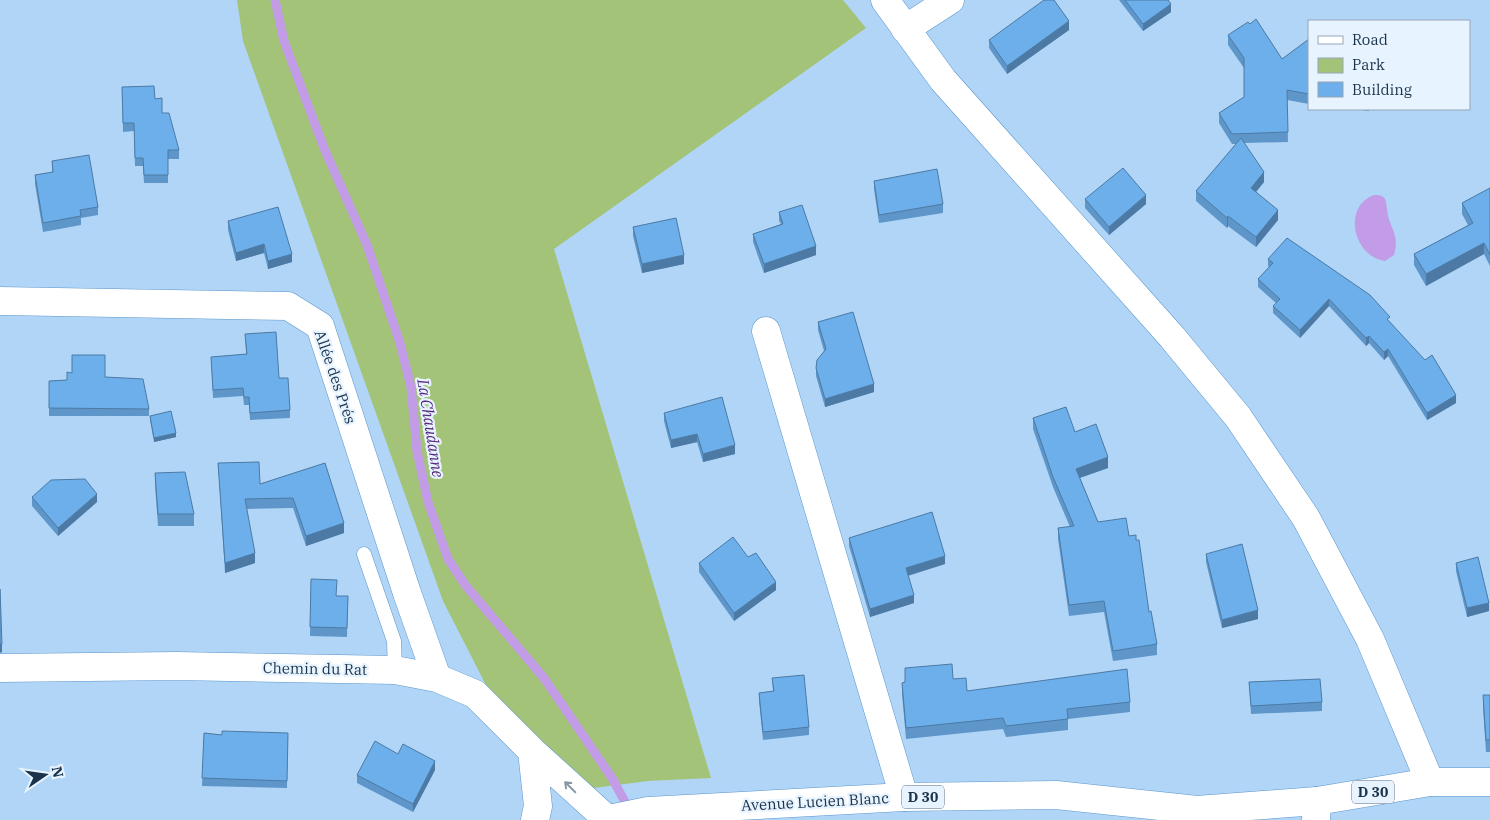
<svg xmlns="http://www.w3.org/2000/svg" width="1490" height="820" viewBox="0 0 1490 820" font-family="'IBM Plex Serif',serif">
<rect width="100%" height="100%" fill="#b1d5f7"/>
<path fill="#a3c378" d="M237,0h606l23,28 -312,221 157,529 -63,3 -62,8 -98,-100 -45,-88 -200,-560z"/>
<path fill="#c29ce6" d="M1374,195c4,0 9,0 11,4 2,5 2,12 3,17 5,16 11,22 6,39l-9,6c-32,-4 -43,-55 -11,-66z"/>
<g fill="none" stroke-linecap="round" stroke-linejoin="round">
<path stroke="#c29ce6" stroke-width="9" d="M275,0l9,41 40,107 43,97 33,98 11,44 6,64 11,51 20,57 18,27 78,92 68,100 18,33"/>
<defs>
<path id="service" d="M364,554l30,87 1,29"/>
<path id="minor" d="M885,0l58,80 229,257 66,80 68,101 64,121 60,143
M905,29l45,-29
M0,301l288,5 32,20 87,267 30,85
M766,331l138,466
M0,668l176,-2 219,4 42,8 38,16 57,57 75,68
M532,751l6,55 -3,14
M1316,820l1,-19"/>
<path id="primary" d="M604,820l44,-9 256,-14 152,-2 141,15 120,-9 113,-19h60"/>
</defs>
<use href="#service" stroke="#5a96cc" stroke-width="15"/>
<use href="#minor" stroke="#5a96cc" stroke-width="29"/>
<use href="#primary" stroke="#5a96cc" stroke-width="29"/>
<use href="#service" stroke="#fff" stroke-width="14"/>
<use href="#minor" stroke="#fff" stroke-width="28"/>
<use href="#primary" stroke="#fff" stroke-width="28"/>
</g>
<path fill="#5e96ca" d="M1119,0h50v1l2,11 -28,19z
M1069,30l-62,44 -18,-26v-8z
M1228,35l54,24 27,-20v65l-22,-4 1,42 -44,1 20,39 -8,10 22,28 -22,27 -28,-21 -1,2 -31,-27v-10l40,-47h-4l-13,-21v-10l25,-16v-29l-16,-23z
M122,87l33,12 7,14 17,37v9h-11v24h-24l-1,-17h-8l-1,-35 -11,1z
M1355,109h14v2z
M52,161l46,46v8l-17,3v7l-38,7 -8,-48v-9l17,-3z
M874,181l69,23v9l-64,10 -5,-34z
M1490,188v78l-6,-12 -58,32 -12,-21v-11l54,-29 -6,-11v-11z
M1085,199l61,5 -37,31 -24,-27z
M779,212l37,43 -52,18 -11,-31v-8l28,-10 -2,-3z
M228,221l64,41 -24,7 -4,-16 -28,8 -8,-31z
M633,227l51,37 -42,9 -9,-37z
M1268,259l122,63 66,81 -29,17 -39,-64 -4,4 -15,-17 -3,3 -37,-40 -29,32 -27,-25v-7l3,-3 -18,-16v-8l11,-12 -1,-1z
M818,322l56,70 -49,15 -9,-31v-8l8,-17 -6,-21z
M245,334l34,44 11,32v8l-40,2 -1,-15h-5l-1,-9 -30,2 -2,-41 35,-3z
M72,373l33,4 44,32v7h-100v-35l18,-1z
M664,413l71,41 -32,8 -6,-20 -26,6 -7,-27z
M150,416l26,21 -22,5 -4,-22z
M1033,418l42,14 33,36 -28,10 18,44 31,14 28,108v11l-44,6 -9,-49 -35,4 -11,-77v-11l12,-1 -17,-40 -20,-58z
M218,463l42,21 65,-21 19,70 -38,13 -13,-38 -46,1 8,54 -30,10z
M155,473l39,41v12h-36l-3,-41z
M32,497l65,5 -39,34 -26,-30z
M849,538l96,26 -37,12 6,27 -44,14 -21,-71z
M1206,554l52,65 -36,9 -16,-66z
M748,557l28,33 -42,31 -35,-49v-9z
M1456,563l33,48 -22,6 -11,-46z
M311,579l26,17h11l-1,41 -37,-1z
M905,668l48,11 14,12 163,11v10l-62,7v11l-62,7 -3,-8 -97,10 -4,-45v-11l3,-1z
M772,678l37,49v8l-46,5 -4,-39v-8l14,-2z
M1249,682l73,20v9l-71,3z
M1483,695h7v57h-4l-3,-44z
M204,733l18,2 66,-2 -1,55 -85,-2z
M398,754l37,16 -22,42 -56,-29v-8z"/>
<path fill="#4c7aa4" d="M1171,4v8l-28,19v-7z
M1069,21v9l-62,44v-8z
M1264,172v10l-13,16v-10z
M1146,195v9l-37,31v-8z
M1278,210v10l-22,27v-10z
M1228,216v10l-1,2v-10z
M1484,243v11l-58,32v-12z
M264,244v9l-28,8v-8z
M816,246v9l-52,18v-9z
M292,254v8l-24,7v-8z
M684,255v9l-42,9v-9z
M1329,299v7l-29,32v-8z
M1369,336v7l-3,3v-8z
M1388,349v7l-4,4v-8z
M874,384v8l-49,15v-8z
M1456,395v8l-29,17v-7z
M176,433v4l-22,5v-4z
M697,434v8l-26,6v-8z
M735,445v9l-32,8v-8z
M1108,457v11l-32,11v-10z
M97,494v8l-39,34v-8z
M344,523v10l-38,13v-10z
M255,553v10l-30,10v-10z
M945,556v8l-39,12v-8z
M776,582v8l-42,31v-8z
M914,595v8l-44,14v-8z
M1489,603v8l-22,6v-9z
M1258,610v9l-36,9v-8z
M0,644h2v8l-2,1z
M435,761v9l-22,42v-8z"/>
<path fill="#6dafeb" stroke="#4c7aa4" d="M1044,0h10l15,21 -62,45 -18,-26z
M1125,0h43l3,4 -28,20z
M1256,19l26,40 27,-20v55l-22,-4 1,42 -56,2 -13,-21 25,-16v-39l-16,-23 20,-13 2,2z
M154,86l1,13 7,-1v15h7l10,37h-11v25h-24l-1,-17h-8l-1,-35h-11l-1,-36z
M1241,138l23,34 -13,16 27,22 -22,27 -28,-21 -1,2 -31,-27z
M89,155l9,52 -18,3 1,6 -38,7 -8,-48 18,-3 -1,-11z
M1123,168l23,27 -37,32 -24,-28z
M937,169l6,35 -64,11 -5,-34z
M1490,188v67l-6,-12 -58,31 -12,-20 59,-31 -11,-20z
M802,205l14,41 -52,18 -11,-30 30,-10 -4,-12z
M278,207l14,47 -24,7 -4,-17 -28,9 -8,-32z
M676,218l8,37 -42,9 -9,-37z
M1287,238l83,57 20,22 -3,2 38,41 7,-5 24,40 -29,18 -39,-64 -4,3 -15,-16 -3,2 -37,-39 -29,31 -27,-24 7,-7 -22,-20 15,-16 -5,-4z
M853,312l21,72 -49,15 -9,-31 1,-8 9,-11 -8,-27z
M276,332l3,46h9l2,32 -40,3 -1,-16h-5l-1,-9 -30,2 -2,-33 36,-3 -2,-20z
M72,355h33v22l38,2 6,30 -100,-1v-27l18,-1v-8l5,1z
M722,397l13,48 -32,9 -6,-20 -26,6 -7,-27z
M1066,407l9,25 21,-8 12,33 -32,12 22,53 28,-4 3,18 7,-1v5h3l10,72 2,-1 6,33 -44,7 -9,-50 -35,4 -11,-77 16,-2 -21,-49 -20,-59z
M171,411l5,22 -22,5 -4,-22z
M259,462l1,22 65,-21 19,60 -38,13 -13,-38 -48,1 10,54 -30,10 -7,-100z
M185,472l9,42h-36l-3,-41z
M85,479l12,15 -39,34 -26,-31 19,-17z
M932,512l13,44 -39,12 8,27 -44,14 -21,-71z
M733,537l15,20 8,-4 20,29 -42,31 -35,-50z
M1242,544l16,66 -36,10 -16,-66z
M1478,557l11,46 -22,5 -11,-45z
M311,579l26,1 -1,16h12l-1,32 -37,-1z
M0,589l2,55h-2z
M952,664l1,15 13,-1 1,13 160,-22 3,33 -63,7 1,10 -62,7 -3,-8 -97,10 -4,-45 3,-1v-14z
M804,675l5,52 -46,5 -4,-39 15,-2 -2,-13z
M1320,679l2,23 -71,4 -2,-24z
M1483,695h7v45h-4z
M222,731l66,2 -1,48 -85,-3 2,-45 18,2z
M375,741l23,13 5,-10 32,17 -22,43 -56,-29z"/>
<defs><path id="oneway-shaft" d="M-6 0H5M1.5-3L5.5 0L1.5 3" fill="none" stroke-width="1.6" stroke-linecap="round" stroke-linejoin="round" transform="scale(1.25)"/></defs>
<use stroke="#8c99a4" href="#oneway-shaft" transform="translate(570 787) rotate(-135)"/>
<g text-anchor="middle" stroke-width="4.5" stroke-linejoin="round" paint-order="stroke">
<g fill="#e7f3ff" stroke="#586d80" stroke-width="1">
<rect x="1352" y="780.5" width="42" height="23" rx="4"/>
<rect x="902" y="785.5" width="42" height="23" rx="4"/>
</g>
<g font-size="14" font-weight="bold" fill="#1a334a">
<text x="1373" y="797">D 30</text>
<text x="923" y="802">D 30</text>
</g>
<g font-size="15" fill="#1a334a" stroke="#e7f3ff">
<text transform="translate(335 377) rotate(71)" y="5">Allée des Prés</text>
<text transform="translate(315 669) rotate(1)" y="5">Chemin du Rat</text>
<text transform="translate(815 802) rotate(-3)" y="5">Avenue Lucien Blanc</text>
</g>
<g font-size="16" font-style="italic" fill="#59297d" stroke="#e7f3ff">
<text transform="translate(431 428) rotate(81)" y="6">La Chaudanne</text>
</g>
</g>
<rect x="1308" y="20" width="162" height="90" fill="#e7f3ff" stroke="#95a6b7"/>
<rect x="1318" y="36" width="25" height="8" fill="#ffffff" stroke="#95a6b7"/>
<text x="1352" y="45" font-size="15" fill="#1a334a">Road</text>
<rect x="1318" y="58" width="25" height="15" fill="#a3c378" stroke="#95a6b7"/>
<text x="1352" y="70" font-size="15" fill="#1a334a">Park</text>
<rect x="1318" y="82" width="25" height="15" fill="#6dafeb" stroke="#95a6b7"/>
<text x="1352" y="95" font-size="15" fill="#1a334a">Building</text>
<g transform="translate(45 775) rotate(77)" stroke="#e7f3ff" stroke-width="4" paint-order="stroke">
<path d="M0-4L9 19L0 12L-9 19Z" fill="#1a334a"/>
<text y="-8" font-size="14" font-weight="bold" text-anchor="middle" fill="#1a334a">N</text>
</g>
</svg>
